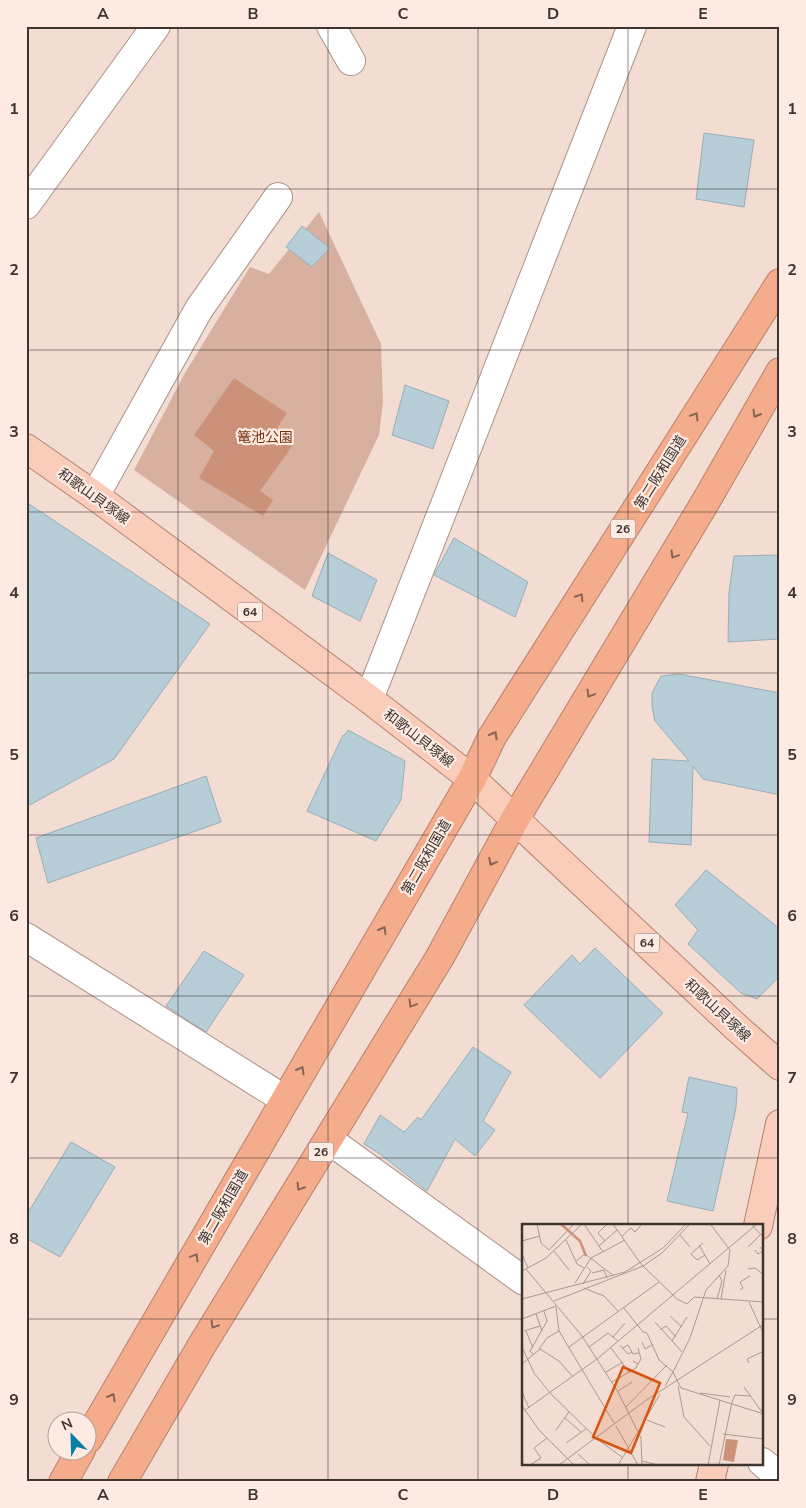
<svg xmlns="http://www.w3.org/2000/svg" width="806" height="1508" viewBox="0 0 806 1508" font-family="'Nunito Sans','Noto Sans JP',sans-serif">
<rect width="100%" height="100%" fill="#f3dcd2"/>
<path fill="#d7b0a0" d="M319,212l62,132 2,58 -4,33 -74,155 -171,-120 51,-97 65,-106 19,7z"/>
<path fill="#cb9279" d="M234,378l53,35 -13,20 19,12 -33,46 13,9 -10,16 -64,-38 15,-27 -20,-16z"/>
<path fill="#b7ced9" stroke="#98aeb9" d="M704,133l50,7 -10,67 -48,-8z
M302,226l28,22 -18,19 -26,-20z
M405,385l44,16 -16,48 -41,-14z
M26,502l184,122 -96,135 -88,48z
M454,538l74,44 -13,35 -81,-42z
M328,553l49,27 -17,41 -48,-25z
M780,555v84l-52,3 1,-49 5,-37z
M679,674l101,19v102l-77,-16 -10,-13 -2,79 -42,-3 3,-83 37,2 -34,-40 -3,-14v-14l9,-17z
M348,730l57,31 -4,39 -25,41 -69,-30 36,-76 1,1z
M206,776l15,46 -173,61 -12,-45z
M706,870l74,59v47l-23,23 -16,-6 -53,-49 10,-14 -23,-25z
M595,948l68,65 -63,65 -76,-73 48,-50 8,9z
M204,951l40,24 -38,57 -40,-26z
M473,1047l38,25 -28,49 12,9 -20,26 -20,-17 -28,52 -47,-37 -16,-10 16,-29 24,17 14,-15 3,3z
M689,1077l48,11 -1,20 -23,103 -46,-10 21,-88 -6,-1z
M71,1142l44,25 -55,90 -34,-19v-22z"/>
<g fill="none" stroke-linecap="round" stroke-linejoin="round">
<defs>
<path id="street" d="M331,26l20,35
M26,205l130,-179
M95,496l104,-187 79,-112
M369,699l263,-673
M26,937l258,162
M329,1140l195,141
M762,1462l18,15"/>
<path id="primary" d="M26,448l69,48 274,203 103,80 265,249 43,38
M758,1226l22,-102
M710,1482l4,-18"/>
<path id="highway" d="M88,1439l384,-660 20,-42 288,-454
M63,1482l18,-32
M122,1482l80,-137 238,-388 75,-138 191,-318 74,-129"/>
</defs>
<use href="#street" stroke="#aa948b" stroke-width="30"/>
<use href="#primary" stroke="#b5826c" stroke-width="30"/>
<use href="#highway" stroke="#b5826c" stroke-width="30"/>
<use href="#street" stroke="#fff" stroke-width="28"/>
<use href="#primary" stroke="#f9cdba" stroke-width="28"/>
<use href="#highway" stroke="#f5ac8c" stroke-width="28"/>
</g>
<defs><path id="oneway-chevron" d="M-2-3.5L2.5 0L-2 3.5" fill="none" stroke-width="1.6" stroke-linecap="round" stroke-linejoin="round" transform="scale(1.25)"/></defs>
<g stroke="#876555">
<use href="#oneway-chevron" transform="translate(756 414) rotate(120)"/>
<use href="#oneway-chevron" transform="translate(695 416) rotate(-58)"/>
<use href="#oneway-chevron" transform="translate(674 555) rotate(121)"/>
<use href="#oneway-chevron" transform="translate(580 597) rotate(-58)"/>
<use href="#oneway-chevron" transform="translate(590 694) rotate(121)"/>
<use href="#oneway-chevron" transform="translate(494 735) rotate(-60)"/>
<use href="#oneway-chevron" transform="translate(492 862) rotate(118)"/>
<use href="#oneway-chevron" transform="translate(383 930) rotate(-60)"/>
<use href="#oneway-chevron" transform="translate(412 1004) rotate(121)"/>
<use href="#oneway-chevron" transform="translate(301 1070) rotate(-60)"/>
<use href="#oneway-chevron" transform="translate(300 1187) rotate(122)"/>
<use href="#oneway-chevron" transform="translate(195 1257) rotate(-59)"/>
<use href="#oneway-chevron" transform="translate(214 1325) rotate(122)"/>
<use href="#oneway-chevron" transform="translate(112 1397) rotate(-60)"/>
</g>
<path fill="none" stroke="#3e3531" stroke-width="1" stroke-opacity="0.55" d="M178,26v1456M328,26v1456M478,26v1456M628,26v1200M26,189h754M26,350h754M26,512h754M26,673h754M26,835h754M26,996h754M26,1158h754M26,1319h498M762,1319h18M628,1464v18"/>
<g text-anchor="middle" stroke-width="4.5" stroke-linejoin="round" paint-order="stroke">
<g fill="#fdeae2" stroke="#776b66" stroke-width="1">
<rect x="610.5" y="519.5" width="25" height="19" rx="4"/>
<rect x="237.5" y="602.5" width="25" height="19" rx="4"/>
<rect x="634.5" y="933.5" width="25" height="19" rx="4"/>
<rect x="308.5" y="1142.5" width="25" height="19" rx="4"/>
</g>
<g font-size="12" font-weight="bold" fill="#3e3531">
<text x="623" y="533">26</text>
<text x="250" y="616">64</text>
<text x="647" y="947">64</text>
<text x="321" y="1156">26</text>
</g>
<g font-size="14" fill="#78320e" stroke="#fdeae2">
<text x="265" y="442">篭池公園</text>
</g>
<g font-size="14" fill="#3e3531" stroke="#fdeae2">
<text transform="translate(660 472) rotate(-58)" y="5">第二阪和国道</text>
<text transform="translate(94 496) rotate(36)" y="5">和歌山貝塚線</text>
<text transform="translate(419 738) rotate(38)" y="5">和歌山貝塚線</text>
<text transform="translate(426 857) rotate(-60)" y="5">第二阪和国道</text>
<text transform="translate(718 1010) rotate(43)" y="5">和歌山貝塚線</text>
<text transform="translate(223 1207) rotate(-60)" y="5">第二阪和国道</text>
</g>
</g>
<g transform="translate(522 1224)">
<rect width="241" height="241" fill="#f3dcd2"/>
<path d="M204,215l12,1 -4,22 -11,-2z" fill="#cb9279"/>
<path fill="none" stroke="#cb9279" stroke-width="2.5" d="M39,0l19,17 6,15"/>
<path fill="none" stroke="#ab9992" stroke-width="1" d="M15,0l4,19 8,7M62,0l19,28M91,0l28,40 36,35 10,5 7,-7 70,5M229,0l13,14M189,1l19,25 -2,16 -22,24 -16,48 -17,34 8,16 83,26M158,11l10,12M100,12l9,-8 4,4 7,-8M44,16l11,24 7,4M0,17l18,-5M83,17l-7,-8 9,-9M181,19l-12,11 6,6 8,-5M177,21l11,19M77,22l18,-16M226,23l12,-12M27,26l25,-26M233,26l3,4 5,-3 -3,-4M32,27l15,19M0,30l6,14M54,37l9,-7 29,22M4,45l56,67 36,56 23,46 1,27M226,45l7,-1 9,7M0,47l24,-13 36,-34M70,49l12,-3 3,8M53,59l16,-25 34,-18M61,60l8,-13 -4,-4M62,64l20,8 14,15M218,66l3,-2 -3,-6 10,-6M0,75l103,-27 38,-24 23,-24M195,75l5,-18 -3,-6M199,75l5,-29M32,77l89,-35 19,-13 28,-29M227,78l15,33M34,83l3,24 55,92M101,83l20,25 4,1 12,27 14,12 -8,14M14,90l6,17M148,92l12,11M0,95l34,-13M133,98l27,30M138,106l6,-4 10,11M2,107l16,-5M4,107l7,17M91,113l12,-14M150,117l15,-24M120,118l3,7 7,-4M98,121l8,9 4,-2M0,123l12,26 17,21 46,45 25,18M47,123l90,-65M67,123l19,-14 10,8M89,124l18,24M101,124l5,-3 5,9 6,-1M116,124l3,11 -3,5M17,125l8,-11 12,-7M11,130l-3,-3 17,-30 -3,-10M75,135l160,-135M227,139l-2,-4 17,-8M0,140l18,-15 19,12 13,15M84,148l17,-10M90,158l24,-14 2,-4 -5,-3M156,162l6,31 26,29M222,163l18,25M96,167l14,-9M0,168l7,16M178,169l30,4M0,182l17,24 35,35M104,183l41,-42M3,186l72,-51M43,194l16,14M125,196l18,7M94,202l22,39M34,206l13,-18M116,208l22,-38M201,210l41,5M44,219l20,-14M56,230l12,11M120,237l16,4M8,241l11,-7 -7,-10 13,-10M37,241l86,-64 119,-77M96,241l20,-33M186,241l12,-65M197,241l13,-63 3,-7 15,1"/>
<path fill="#d75510" fill-opacity="0.15" stroke="#d75510" stroke-width="2.5" d="M101,143l37,16 -29,70 -38,-16z"/>
<rect width="241" height="241" fill="none" stroke="#3e3531" stroke-width="2.5"/>
</g>
<rect width="806" height="1508" fill="none" stroke="#fdeae2" stroke-width="55"/>
<g transform="translate(72 1436) rotate(337)"><circle r="24" fill="#fdeae2" stroke="#b1a29b"/>
<path d="M0-4L9 19L0 12L-9 19Z" fill="#0a7fa6"/>
<text y="-8" font-size="14" font-weight="bold" text-anchor="middle" fill="#3e3531">N</text>
</g>
<rect x="28" y="28" width="750" height="1452" fill="none" stroke="#3e3531" stroke-width="2"/>
<g font-size="16" text-anchor="middle" font-weight="bold" fill="#3e3531">
<text x="103" y="19">A</text>
<text x="253" y="19">B</text>
<text x="403" y="19">C</text>
<text x="553" y="19">D</text>
<text x="703" y="19">E</text>
<text x="14" y="114">1</text>
<text x="792" y="114">1</text>
<text x="14" y="275">2</text>
<text x="792" y="275">2</text>
<text x="14" y="437">3</text>
<text x="792" y="437">3</text>
<text x="14" y="598">4</text>
<text x="792" y="598">4</text>
<text x="14" y="760">5</text>
<text x="792" y="760">5</text>
<text x="14" y="921">6</text>
<text x="792" y="921">6</text>
<text x="14" y="1083">7</text>
<text x="792" y="1083">7</text>
<text x="14" y="1244">8</text>
<text x="792" y="1244">8</text>
<text x="14" y="1405">9</text>
<text x="792" y="1405">9</text>
<text x="103" y="1500">A</text>
<text x="253" y="1500">B</text>
<text x="403" y="1500">C</text>
<text x="553" y="1500">D</text>
<text x="703" y="1500">E</text>
</g>
</svg>
